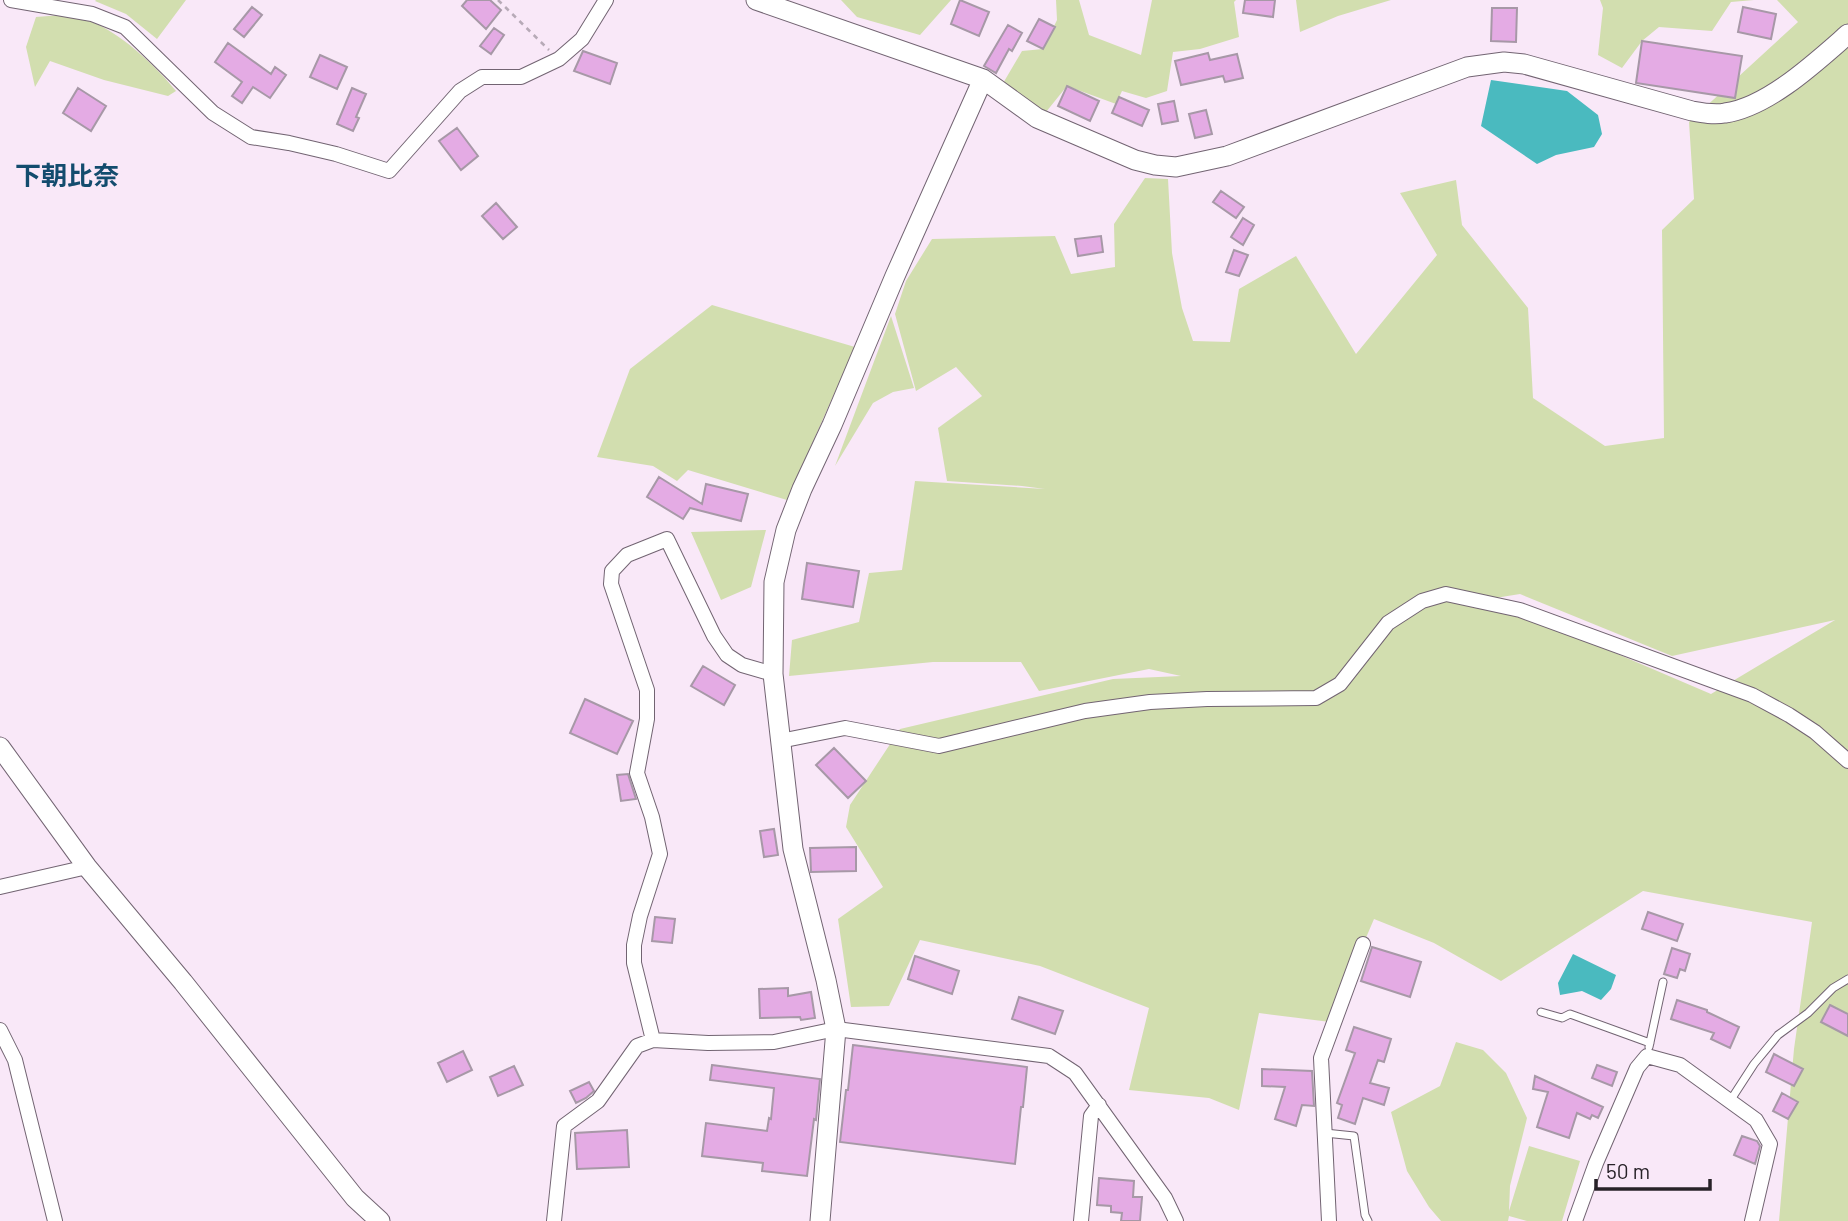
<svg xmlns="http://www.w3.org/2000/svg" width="1848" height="1221" viewBox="0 0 1848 1221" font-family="Barlow,'Noto Sans JP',sans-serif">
<rect width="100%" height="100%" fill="#f9e8f8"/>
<path fill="#d2deaf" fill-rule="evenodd" d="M96,0h90l-29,39 -31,-25 -31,-13z
M841,0h110l-31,35 -63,-18z
M1056,0h23l10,35 52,20 11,-55h84l-2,2 5,35 -39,12 -27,3 -6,39 -21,7 -24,-7 -6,13 -49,-18 -21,26 -44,-27 20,-34 21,-2 14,-29z
M1296,0h95l-53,16 -38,16z
M1600,0h154l-23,2 -19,29 -53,-4 -17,14 -20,27 -24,-13 5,-47z
M1777,0h71v1221h-69l15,-172 18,-127 -169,-31 -142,90 -67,-38 -60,-24 -44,103 -71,-9 -20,97 -30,-12 -80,-8 20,-82 -109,-42 -120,-26 -31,66 -38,1 -13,-88 45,-32 -37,-60 4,-22 50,-76 213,-50 68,-3 -32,-7 -110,22 -18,-29h-88l-144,14 3,-36 67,-18 10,-49 33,-3 13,-89 130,8 -23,-3 -75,-5 -9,-53 44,-32 -26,-29 -40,24 -21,-77 11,-33 26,-42 123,-3 16,38 44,-7 -1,-43 31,-46 23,1 4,74 10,55 11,33 37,1 9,-53 57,-33 60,98 81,-99 -37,-62 56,-13 6,45 66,83 5,90 72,48 59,-8 -2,-208 32,-31 -5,-77 109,-100zM1520,594l152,62 163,-36 -124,74 -222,-95z
M61,15c9,2 19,3 28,6 30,10 67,45 87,70l-8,5 -64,-16 -54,-19 -15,26 -9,-40 10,-30z
M712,305l143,42 -68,153 -99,-30 -11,11 -24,-15 -56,-9 33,-88z
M891,316l23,72 -21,4 -20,11 -38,63z
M766,530l-15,57 -30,13 -30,-68z
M1456,1042l27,8 23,23 21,45 -17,68 -1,25 20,-65 51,15 -18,60h-35l-18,-5 -1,5h-67l-12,-14 -22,-36 -16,-59 49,-26z"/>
<path fill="#4ababf" d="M1491,80l76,11 31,24 4,19 -8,13 -38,8 -19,9 -56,-38z
M1573,954l43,21 -5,14 -10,11 -19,-9 -22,4 -2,-12z"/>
<path fill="#e4abe4" stroke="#a798a7" stroke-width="2" d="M467,0h23l11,10 -15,19 -24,-23z
M960,0l29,12 -10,24 -28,-12z
M1245,0h30l-2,17 -30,-4z
M252,7l10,8 -18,22 -10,-8z
M1743,7l33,7 -5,25 -33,-7z
M1492,8h25l-1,34 -25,-1z
M1039,19l16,8 -12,22 -16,-8z
M1008,25l14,8 -10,18 -3,-2 -13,24 -12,-7z
M494,28l10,7 -13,19 -11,-8z
M1642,41l100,15 -7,42 -99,-15z
M228,43l43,31 4,-7 11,8 -16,23 -17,-11 -11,16 -10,-7 10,-14 -27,-20z
M583,51l34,12 -7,21 -36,-13z
M1208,53l2,7 27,-6 6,24 -18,4 -2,-6 -42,9 -6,-24z
M320,55l27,12 -10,22 -27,-12z
M1067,86l32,15 -9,20 -32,-15z
M78,88l28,18 -15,25 -28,-18z
M352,88l14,6 -10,23 3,1 -6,13 -16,-7z
M1119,97l30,13 -7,16 -30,-13z
M1174,101l4,20 -16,3 -4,-20z
M1206,110l6,24 -17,4 -6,-24z
M457,128l21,28 -17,14 -22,-29z
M1221,191l23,16 -8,11 -23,-16z
M496,203l21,24 -14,12 -21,-23z
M1243,218l11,7 -11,20 -12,-8z
M1101,236l2,16 -25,4 -3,-17z
M1234,250l14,5 -9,21 -13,-4z
M659,477l43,27 4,-20 42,10 -7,27 -51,-13 -7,11 -36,-22z
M807,563l52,8 -6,36 -51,-8z
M703,666l32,19 -11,20 -33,-19z
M585,699l48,22 -16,33 -47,-21z
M834,748l32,33 -18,17 -32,-33z
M628,774l8,25 -15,2 -4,-26z
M774,829l4,26 -14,2 -4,-26z
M856,847v24l-45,1 -1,-24z
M1648,912l35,12 -6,17 -35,-12z
M655,917l20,2 -3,24 -20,-2z
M1372,947l49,15 -11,35 -49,-16z
M1672,948l18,6 -5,17 -5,-2 -3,9 -13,-4z
M915,956l44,15 -7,23 -44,-15z
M788,988v8l23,-4 4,26 -14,2 -1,-3 -40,1 -1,-29z
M1019,997l44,14 -8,23 -43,-15z
M1677,1000l30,10v2l32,15 -9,21 -19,-9 3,-6 -43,-14z
M1830,1005l18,9v22l-27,-14z
M1354,1027l37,12 -7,23 -6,-2 -8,23 19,5 -5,17 -21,-7 -8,26 -17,-6 4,-13 -5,-2 18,-50 -9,-3z
M853,1045l174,22 -4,40h-2l-6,57 -175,-22 6,-52h2z
M463,1051l9,19 -25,12 -9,-19z
M1774,1054l29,15 -9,17 -28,-14z
M712,1065l108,14 -4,41 -2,-1 -7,57 -45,-5 1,-8 -61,-7 4,-33 61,8 2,-13 2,1 3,-31 -64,-8z
M1597,1065l20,7 -5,14 -20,-8z
M514,1066l9,19 -25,11 -8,-19z
M1262,1069l50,2 2,35 -12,-1 -6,21 -21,-7 10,-32 -23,-1z
M1535,1076l68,31 -5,11 -6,-3 -2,4 -13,-6 -8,25 -32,-11 11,-35 -15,-3z
M589,1082l5,9 -8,7 -10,5 -6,-12z
M1782,1093l16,9 -10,17 -15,-8z
M627,1130l2,37 -52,2 -2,-36z
M1742,1136l15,5 3,5 -5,18 -21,-9z
M1099,1178l35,3 -1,16h9l-2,24h-19l1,-8 -11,-1v-6l-14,-1z"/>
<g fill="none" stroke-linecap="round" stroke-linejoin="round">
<defs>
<path id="service" d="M1541,1012l21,6 8,-4 80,29
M1649,1047l14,-65
M1730,1101l24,-37 24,-29 30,-22 25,-25 15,-9
M1325,1133l29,3 11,79 3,6"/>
<path id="minor" d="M11,0l81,14 33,13 88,86 38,24 38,6 47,11 53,17 71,-80 22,-14h39l38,-18 23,-20 24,-39
M780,741l65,-13 94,18 146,-35 65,-9 57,-3 109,-1 24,-14 48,-61 34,-22 24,-7 74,16 232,85 37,20 26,17 33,29
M0,887l87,-20
M0,1030l15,30 40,161
M653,1040l-19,-77v-18l6,-29 20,-62 -8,-37 -15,-44 10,-54v-29l-36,-106 1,-13 15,-16 40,-16 47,97 13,19 15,10 31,9
M554,1221l10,-95 34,-25 39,-55 16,-6 55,3 66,-1 62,-13 213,27 26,17 90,125 11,23
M1081,1221l10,-105 8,-11
M1329,1221l-8,-163 42,-114
M1575,1221l21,-58 41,-95 10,-12 33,9 76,55 14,24 -18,77"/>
<path id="tertiary" d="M756,0l227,79 54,39 98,42 20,5 21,2 51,-11 240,-89 37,-5 20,2 168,47c11,2 22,4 33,2 43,-6 91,-51 123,-79
M0,747l87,120 96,115 172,216 25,23
M820,1221l16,-192 -10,-49 -33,-131 -20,-175 1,-92 12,-52 16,-41 30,-64 63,-149 88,-197"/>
</defs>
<use href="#service" stroke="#726472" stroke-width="9"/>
<use href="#minor" stroke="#726472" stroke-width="16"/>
<use href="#tertiary" stroke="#726472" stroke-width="21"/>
<path stroke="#b7aab7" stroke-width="2.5" stroke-dasharray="5 5" stroke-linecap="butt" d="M498,0l51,50"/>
<use href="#service" stroke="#fff" stroke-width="7"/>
<use href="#minor" stroke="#fff" stroke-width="14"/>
<use href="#tertiary" stroke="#fff" stroke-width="19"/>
</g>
<g text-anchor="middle" stroke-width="6" stroke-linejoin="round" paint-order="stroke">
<g font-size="26" font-weight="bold" fill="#134c6e" stroke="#f9e8f8">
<text x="67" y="185">下朝比奈</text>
</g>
</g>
<path d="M1596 1179v10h114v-10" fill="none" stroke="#282228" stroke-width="3.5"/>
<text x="1606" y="1179" font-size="21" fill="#282228" stroke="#f9e8f8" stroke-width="5" paint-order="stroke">50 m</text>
</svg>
